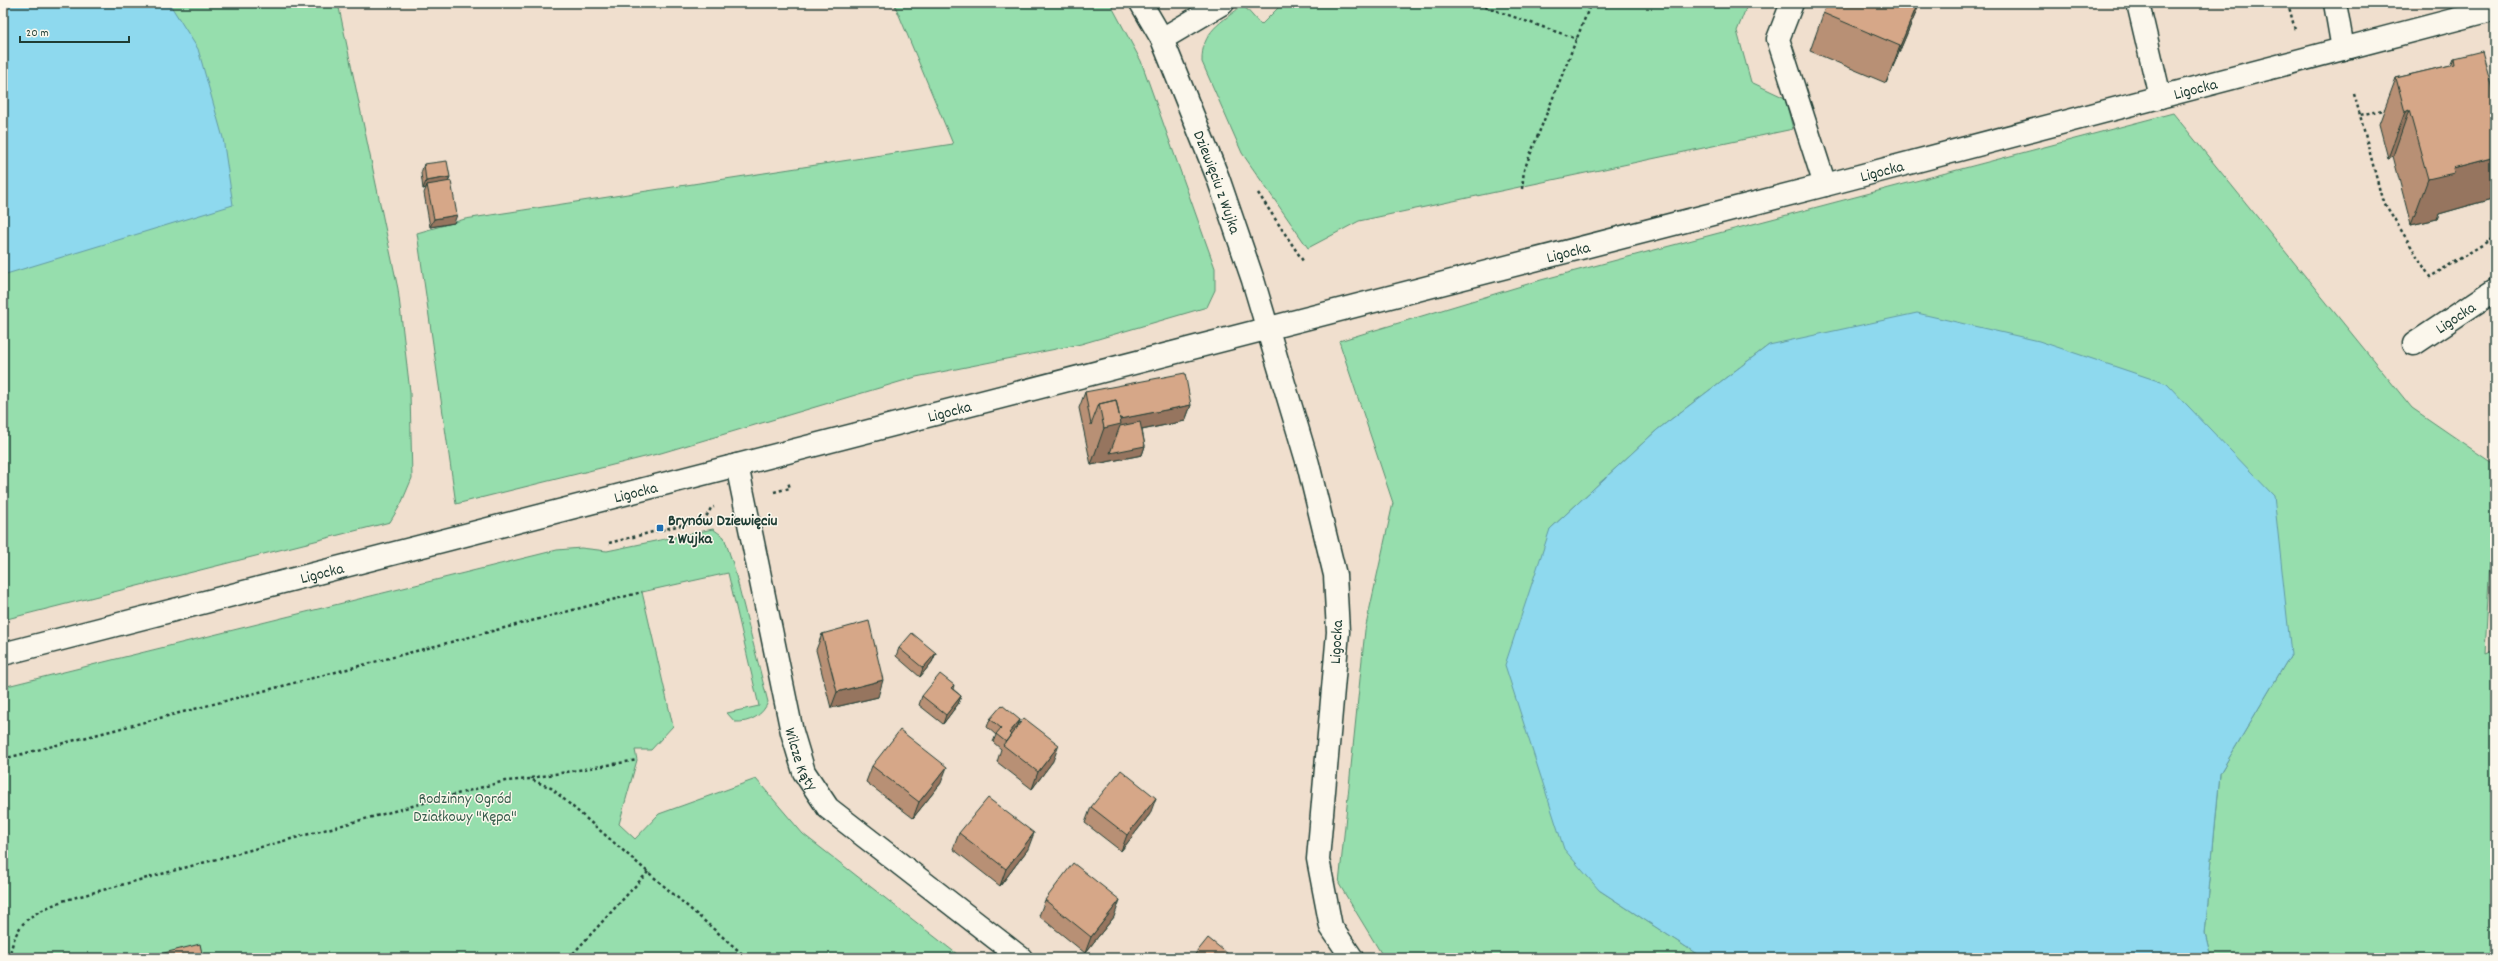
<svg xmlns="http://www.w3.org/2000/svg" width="2498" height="961" viewBox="0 0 2498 961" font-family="Dekko,sans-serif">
<rect width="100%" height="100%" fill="#f0dfce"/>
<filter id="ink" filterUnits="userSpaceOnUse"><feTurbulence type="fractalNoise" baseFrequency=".025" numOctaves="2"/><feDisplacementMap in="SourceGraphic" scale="8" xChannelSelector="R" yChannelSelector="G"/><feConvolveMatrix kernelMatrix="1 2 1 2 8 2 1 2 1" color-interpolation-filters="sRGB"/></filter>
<g filter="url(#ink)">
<path fill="#96dead" stroke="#5a8e70" d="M3,3h335l60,286 12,103 2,86 -11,26 -11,18 -387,98z
M894,3h216l31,58 74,207v22l-8,17 -126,37 -165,33 -255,76 -205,51 -39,-271 48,-14 488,-75z
M1283,3h465l-11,28 14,51 34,16 8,31 -434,92 -51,27 -66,-95 -40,-91c-1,-31 20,-40 41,-57l18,20z
M2173,113l239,295 83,57 -10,188 10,-4v309h-284l-6,-25 15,-160 71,-119 -522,-309 -112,85 -107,99 49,361 104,68h-319l-45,-74 26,-254 28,-127 -54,-162 202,-61z
M713,529l11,8 9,27 35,138c-5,13 -18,21 -33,20l-8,-9 32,-7 -31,-133 -86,19 31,134 -22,24h-16l2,10 -18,64 16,15 24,-25 97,-35 47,55 159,124h-959v-271l554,-137 24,-2 26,3z"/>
<path fill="#8ed9ee" stroke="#629ba4" d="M169,3l29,46 25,89 10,67 -230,70v-271z
M1917,313l122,28 128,43 107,112 17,158 -71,119 -15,160 6,25h-508l-104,-68 -35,-41 -59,-184 45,-136 107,-99 112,-85z"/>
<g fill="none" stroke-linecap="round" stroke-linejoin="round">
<defs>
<g id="minor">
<path id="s1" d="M1141,3l21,36 56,139 35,102 55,184 27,111 3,57 -20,227 13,68 21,31"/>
<path d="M1792,3l-14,36 47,146"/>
<path d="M2138,3l22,94"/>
<path d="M2335,3l8,46"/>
<path d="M1162,39l61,-36"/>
<path id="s2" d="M2414,344l81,-54"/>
<path id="s3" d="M737,465l55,267 12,40 24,36 193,150"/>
<path id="s4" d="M3,654l1822,-469 670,-176"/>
</g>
</defs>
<use href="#minor" stroke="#1f3d34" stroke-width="25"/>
<path stroke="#1f3d34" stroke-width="2.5" stroke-dasharray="3 3" stroke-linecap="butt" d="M1474,3l103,36
M2288,3l7,27
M2354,94l6,21
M2387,109l-27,6 22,84 48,78 65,-40
M1522,189l2,-19 67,-167
M1258,193l45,68
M774,492l16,-4 -2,-6
M609,543l96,-24 6,-11 3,-1
M3,759l639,-167
M531,778l106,-18
M9,958c8,-38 19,-42 53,-57l443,-120 25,-2 21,9 196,170
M569,958l79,-86"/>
<use href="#minor" stroke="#fbf7ec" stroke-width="22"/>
</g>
<path fill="#b89075" stroke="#1f3d34" d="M1827,3h93l-34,80 -76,-32z
M2454,58l41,41v99l-56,16 -2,5 -26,6 -18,-69 -5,2 -9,-34 17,-46 55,-13z
M424,164l24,17 6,42 -24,4 -6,-34 2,-5 -3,1 -2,-16z
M1085,392l106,13 -6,16 -43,9 3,16 -3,9 -51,10 -12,-57z
M822,634l56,63 -47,11 -15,-58z
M899,648l37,5 -4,9 -12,15 -24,-21z
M954,685l-1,4 8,7 -3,8 -15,20 -24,-19 3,-9z
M990,719l30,1 -3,7 36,34 -21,28 -35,-27 4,-13 -8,-7 3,-7 -9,-8z
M872,766l69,17 -28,35 -47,-36z
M1091,807l59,7 -29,37 -36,-28z
M959,833l69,16 -28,37 -47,-37z
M1045,900l69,17 -29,36 -46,-37z"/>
<path fill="#96755f" stroke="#1f3d34" d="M1918,3h2l-34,80 14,-37z
M2409,110l-16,46 -5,2 17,-46z
M2495,157v41l-56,16 -2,5 -26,6 17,-46 25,-11z
M450,177l-3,8h-20l-1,3 -3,1 3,-8z
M457,215l-3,8 -24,4 4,-8z
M1191,405l-6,16 -68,14 28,11 -3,9 -51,10 13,-37 -1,-6z
M936,653l-4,9 -12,15 3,-9z
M883,680l-5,17 -47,11 6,-16z
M961,696l-3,8 -15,20 3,-9z
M1020,720l-3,8 -11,13 3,-8z
M1059,745l-6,16 -21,28 6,-17z
M947,767l-6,16 -28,35 6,-16z
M1156,798l-6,16 -29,37 6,-16z
M1034,833l-6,16 -28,37 6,-17z
M1120,900l-6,17 -29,36 6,-16z"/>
<path fill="#d6a788" stroke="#1f3d34" d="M1827,3h91l-18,43 -77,-33z
M2482,51l13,48v58l-42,11 1,5 -26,6 -19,-69 -4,2 -9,-34 59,-14 -1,-6z
M447,161l3,16 -24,4 -2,-17z
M451,181l6,34 -23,4 -7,-34z
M1185,373l6,32 -71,14 -4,-19 -17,4 -8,21 -6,-33z
M1116,400l5,24 -17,4 -5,-24z
M1140,422l5,24 -35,7 10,-27z
M869,621l14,59 -46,12 -15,-58z
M912,633l24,20 -13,15 -24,-20z
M940,674l14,11 -3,3 10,8 -15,19 -24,-19z
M1002,705l18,15 -11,13 2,2 -5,7 -10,-8 5,-6 -11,-9z
M1024,718l35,27 -21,27 -35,-27z
M900,730l47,37 -28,35 -47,-36z
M1121,770l35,28 -29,37 -36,-28z
M988,798l46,35 -28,36 -47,-36z
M1073,863l47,37 -29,37 -46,-37z
M1208,938l25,20h-41z
M200,944l3,14h-43v-4z"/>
</g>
<rect fill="#1f6fb2" stroke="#fbf7ec" stroke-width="1.5" x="656" y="524" width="8" height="8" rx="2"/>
<g text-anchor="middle" stroke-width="3" stroke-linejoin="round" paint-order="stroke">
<g font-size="16" fill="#1f3d34" stroke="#fbf7ec">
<text dy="6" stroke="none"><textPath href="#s4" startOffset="2264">Ligocka</textPath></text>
<text dy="6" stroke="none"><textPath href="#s4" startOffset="1940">Ligocka</textPath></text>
<text dy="6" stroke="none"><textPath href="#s1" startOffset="195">Dziewięciu z Wujka</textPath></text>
<text dy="6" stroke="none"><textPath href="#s4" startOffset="1616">Ligocka</textPath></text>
<text dy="6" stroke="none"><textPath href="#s2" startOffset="49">Ligocka</textPath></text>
<text dy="6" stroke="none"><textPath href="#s4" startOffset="977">Ligocka</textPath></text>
<text dy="6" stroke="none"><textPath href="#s4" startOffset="653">Ligocka</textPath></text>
<text dy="6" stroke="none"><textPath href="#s4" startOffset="329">Ligocka</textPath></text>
<text transform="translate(1335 642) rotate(-87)" y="6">Ligocka</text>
<text dy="6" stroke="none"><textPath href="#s3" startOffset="301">Wilcze Kąty</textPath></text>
</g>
<g font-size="16" font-weight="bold" fill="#1f3d34" stroke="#fbf7ec" text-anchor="start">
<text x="668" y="525">Brynów Dziewięciu<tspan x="668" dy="18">z Wujka</tspan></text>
</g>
<g font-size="16" fill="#375d4c" stroke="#fbf7ec">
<text x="465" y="803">Rodzinny Ogród<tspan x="465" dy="18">Działkowy "Kępa"</tspan></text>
</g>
</g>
<rect width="2498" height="961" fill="none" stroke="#fbf7ec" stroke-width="16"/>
<rect x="8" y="8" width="2482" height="945" fill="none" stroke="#1f3d34" stroke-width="1.5" filter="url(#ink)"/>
<path d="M20 36v6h109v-6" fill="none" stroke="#1f3d34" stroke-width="2"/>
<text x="26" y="36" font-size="12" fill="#1f3d34" stroke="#fbf7ec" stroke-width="3" paint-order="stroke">20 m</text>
</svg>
